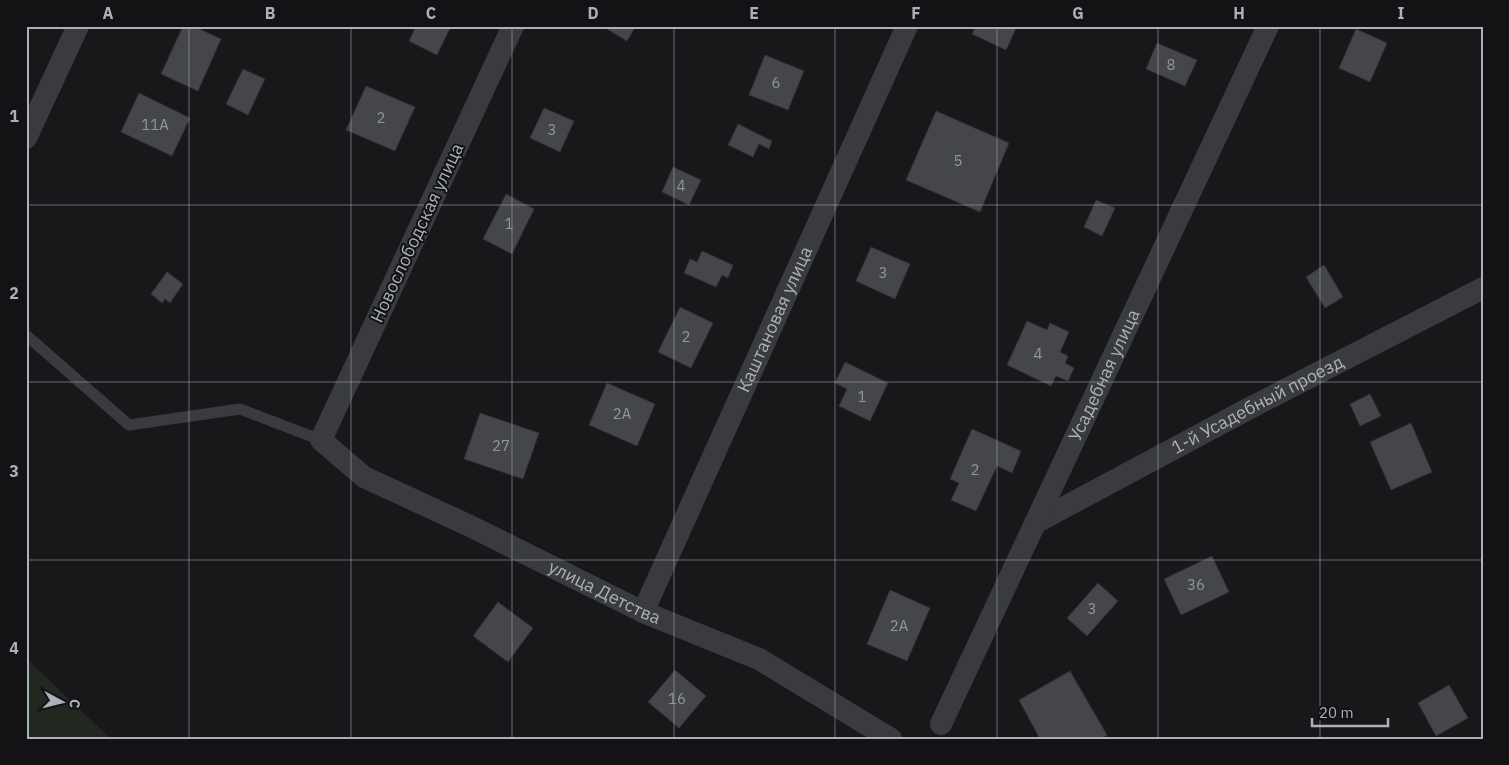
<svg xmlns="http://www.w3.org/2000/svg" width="1509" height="765" viewBox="0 0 1509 765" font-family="'IBM Plex Sans',sans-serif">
<rect width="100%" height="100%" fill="#18181a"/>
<path fill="#202820" d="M26,658l85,81h-85z"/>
<path fill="#44464a" stroke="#323236" d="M183,26h10l28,13 -23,52 -37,-17z
M416,26h35l-14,29 -28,-14z
M602,26h34l-9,15z
M976,26h41l-11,24 -34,-16z
M1356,29l31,14 -17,39 -31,-14z
M1157,43l40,17 -12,26 -39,-17z
M765,55l39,16 -16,39 -39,-15z
M243,69l22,10 -17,36 -22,-11z
M366,86l49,21 -20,44 -49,-21z
M139,93l51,25 -18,38 -51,-24z
M544,108l30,13 -14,31 -30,-14z
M936,111l73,32 -29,69 -74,-32z
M738,124l34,17 -3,8 -10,-5 -6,13 -25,-12z
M673,167l28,13 -12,25 -27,-13z
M506,194l28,15 -22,45 -29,-15z
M1096,200l19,8 -13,28 -18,-9z
M871,247l39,17 -15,35 -39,-18z
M702,251l31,14 -5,13 -6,-3 -6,12 -32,-14 6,-14 7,3z
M1324,265l19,32 -18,11 -19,-31z
M167,272l16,12 -13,19 -5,-4 -3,4 -11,-9z
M680,307l33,16 -22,45 -33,-16z
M1027,321l20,9 3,-7 19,9 -9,20 8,4 -3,7 9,5 -6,13 -12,-5 -5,10 -44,-21z
M845,362l43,21 -18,38 -31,-15 8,-17 -12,-6z
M607,383l48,21 -18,42 -48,-21z
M1370,394l11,22 -21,10 -10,-22z
M480,413l59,20 -16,46 -59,-20z
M1411,423l21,49 -41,18 -21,-48z
M972,429l49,22 -9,22 -15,-7 -21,45 -25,-11 8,-17 -9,-4z
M1212,556l17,36 -48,23 -17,-36z
M1098,583l20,18 -31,35 -20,-18z
M890,590l40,18 -23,53 -40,-17z
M498,602l35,26 -25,34 -35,-26z
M675,670l31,26 -27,32 -31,-26z
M1070,671l37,64 -6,4h-61l-21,-39z
M1449,685l19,33 -32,18 -18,-33z"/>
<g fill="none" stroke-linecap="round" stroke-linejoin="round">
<path stroke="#393b3f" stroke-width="11" d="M26,335l103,90 111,-16 81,31"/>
<g stroke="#393b3f" stroke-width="22">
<path id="s1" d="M513,26l-192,414 43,37 106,49 173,86 116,47 132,80"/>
<path d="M26,138l52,-112"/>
<path id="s2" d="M1035,523l211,-113 237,-122"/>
<path id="s3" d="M643,612l264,-586"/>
<path id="s4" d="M941,724l327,-698"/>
</g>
</g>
<path fill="none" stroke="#aab1ba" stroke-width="1" stroke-opacity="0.55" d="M189,26v713M351,26v713M512,26v713M674,26v713M835,26v713M997,26v713M1158,26v713M1320,26v713M26,205h1457M26,382h1457M26,560h1457"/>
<g text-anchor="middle" stroke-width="4" stroke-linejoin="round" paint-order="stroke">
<g font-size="15" fill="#90969e">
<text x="1171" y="70">8</text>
<text x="776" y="88">6</text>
<text x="381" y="123">2</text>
<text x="155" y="130">11А</text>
<text x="552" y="135">3</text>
<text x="958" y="166">5</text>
<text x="681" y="191">4</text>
<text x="509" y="229">1</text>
<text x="883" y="278">3</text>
<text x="686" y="342">2</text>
<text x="1038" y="359">4</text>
<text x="862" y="402">1</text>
<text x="622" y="419">2А</text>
<text x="501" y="451">27</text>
<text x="975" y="475">2</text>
<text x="1196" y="590">36</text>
<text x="1092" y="614">3</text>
<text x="899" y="631">2А</text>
<text x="677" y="704">16</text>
</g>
<g font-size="18" fill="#aab1ba" stroke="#131315">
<text transform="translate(417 233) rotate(-65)" y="6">Новослободская улица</text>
<text dy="6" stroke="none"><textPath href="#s3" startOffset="321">Каштановая улица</textPath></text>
<text dy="6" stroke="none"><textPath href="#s4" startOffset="385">Усадебная улица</textPath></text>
<text dy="6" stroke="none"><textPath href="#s2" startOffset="252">1-й Усадебный проезд</textPath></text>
<text dy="6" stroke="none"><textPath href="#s1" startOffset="780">улица Детства</textPath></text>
</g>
</g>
<rect width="1509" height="765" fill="none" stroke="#131315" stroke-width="55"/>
<g transform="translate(62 702) rotate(97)" stroke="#131315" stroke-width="4" paint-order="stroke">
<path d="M0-4L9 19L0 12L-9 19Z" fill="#aab1ba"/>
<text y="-8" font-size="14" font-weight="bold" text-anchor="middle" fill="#aab1ba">С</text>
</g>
<path d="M1312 718v8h76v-8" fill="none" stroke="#aab1ba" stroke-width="2.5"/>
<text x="1319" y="718" font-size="15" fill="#aab1ba" stroke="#131315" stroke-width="4" paint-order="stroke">20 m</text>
<rect x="28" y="28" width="1454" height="710" fill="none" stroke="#aab1ba" stroke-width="2"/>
<g font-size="16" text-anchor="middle" font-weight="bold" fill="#aab1ba">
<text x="108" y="19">A</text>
<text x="270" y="19">B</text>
<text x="431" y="19">C</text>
<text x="593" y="19">D</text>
<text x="754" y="19">E</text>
<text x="916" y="19">F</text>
<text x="1078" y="19">G</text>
<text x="1239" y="19">H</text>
<text x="1401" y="19">I</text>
<text x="14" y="122">1</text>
<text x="14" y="299">2</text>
<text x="14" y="477">3</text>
<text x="14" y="654">4</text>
</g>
</svg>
